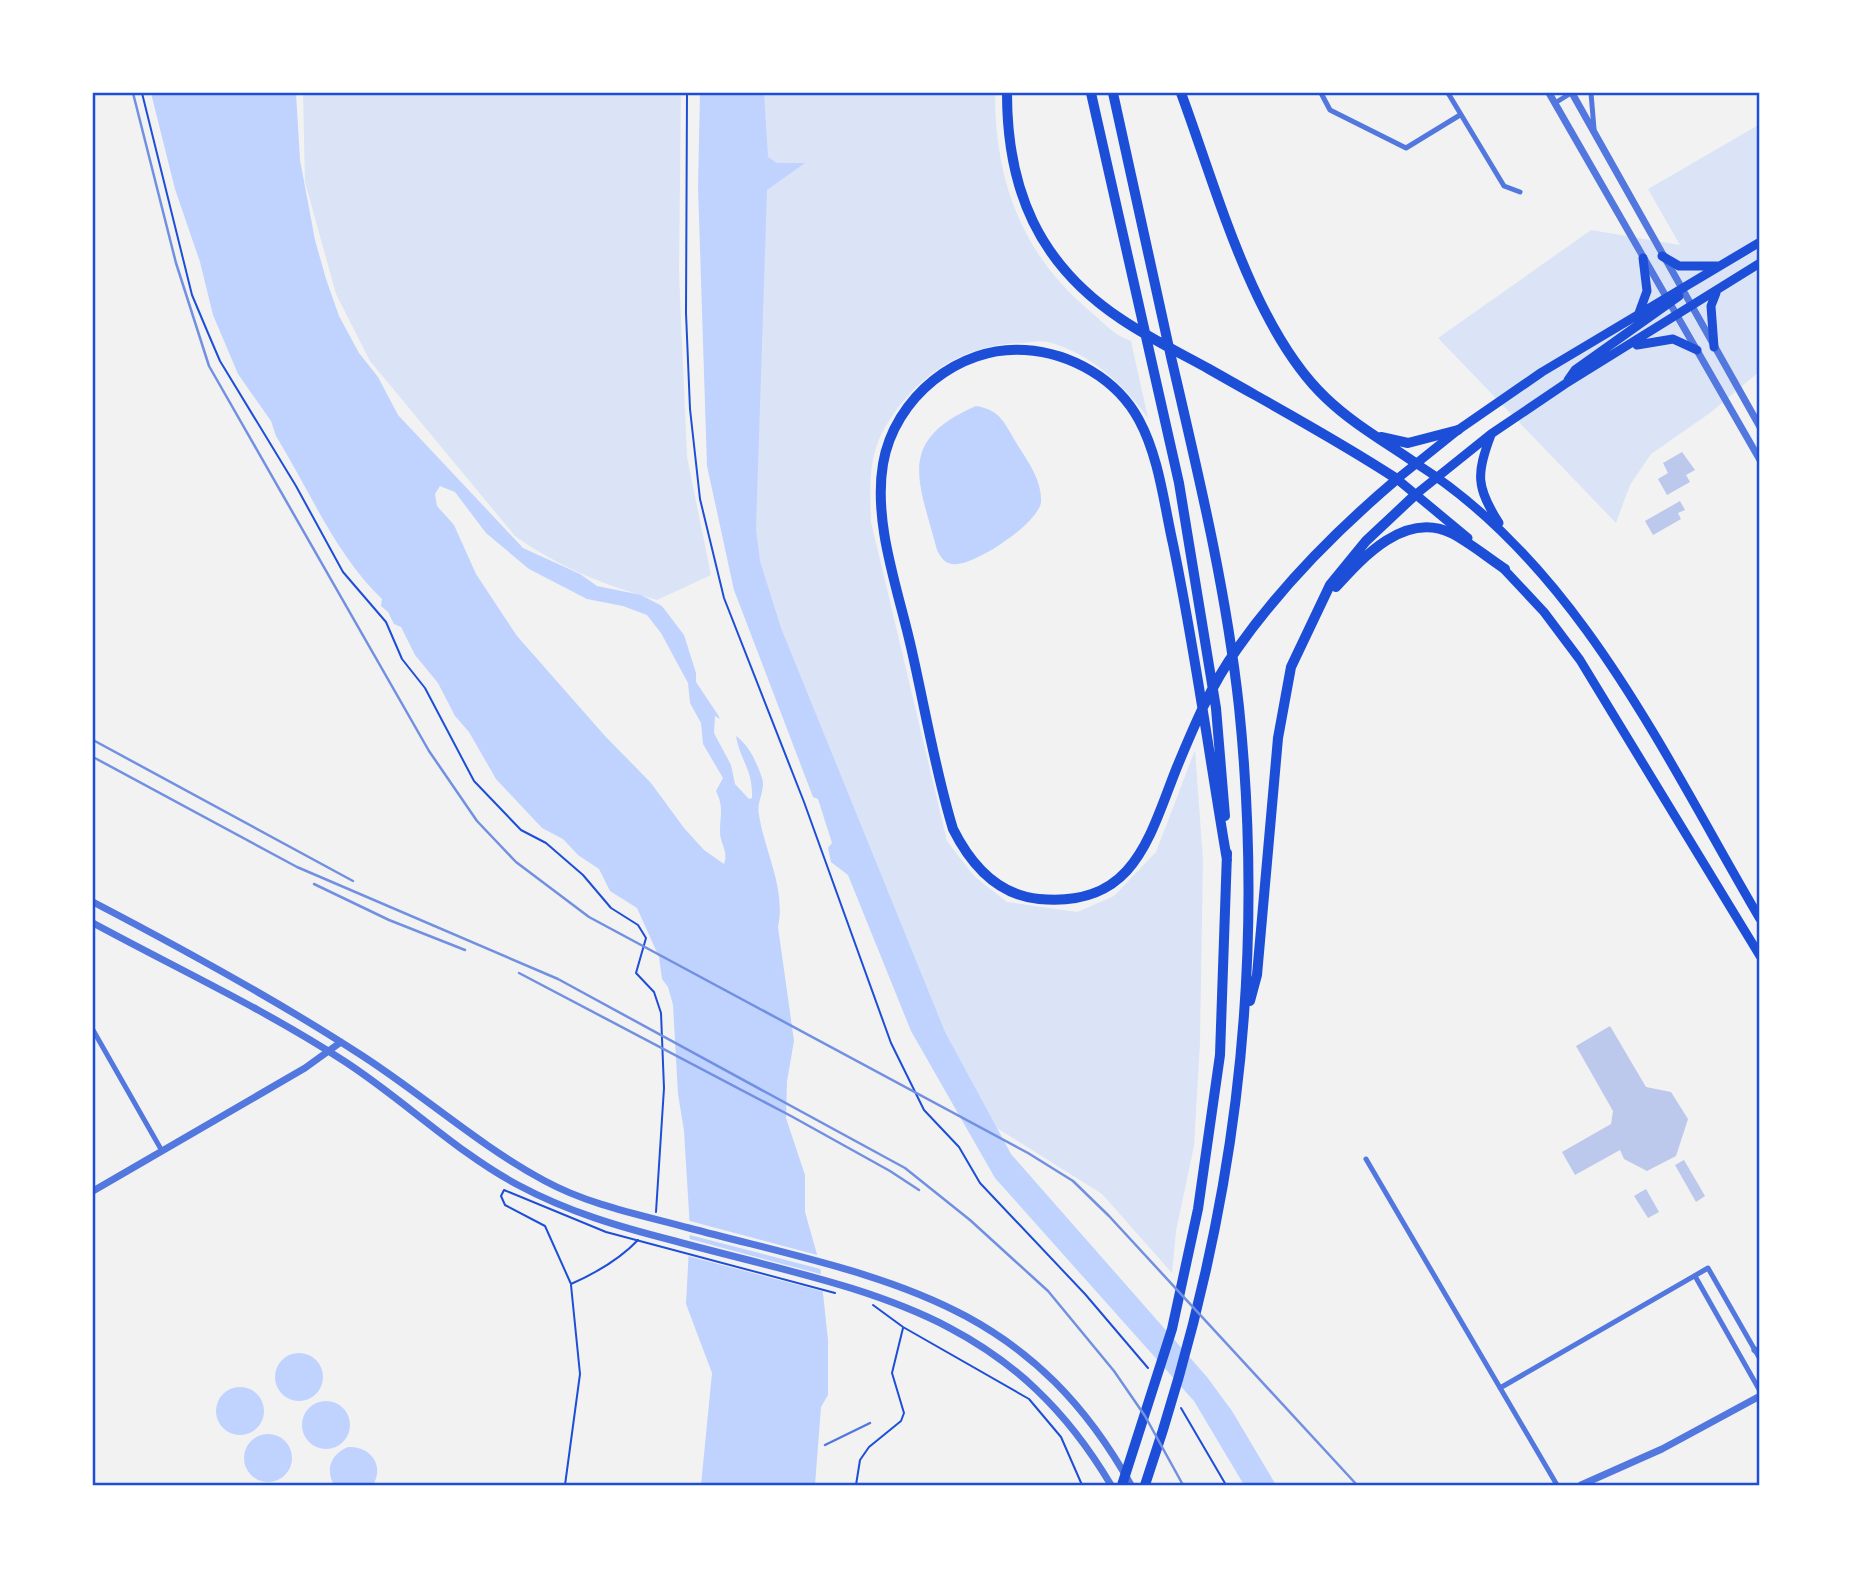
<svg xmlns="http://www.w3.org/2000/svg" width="1853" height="1578" viewBox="0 0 1853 1578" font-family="Inter,sans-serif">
<rect width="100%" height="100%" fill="#f2f2f2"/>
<path fill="#dbe4f7" d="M303,93h378l-2,179 8,185 24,118 -54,25c-50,-14 -99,-33 -142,-64l-145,-175 -34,-67 -31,-112z
M756,93h239c0,89 27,162 97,220 13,11 22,22 39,28l17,77c-24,-33 -58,-65 -100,-76 -8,-2 -18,0 -26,1 -61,1 -111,36 -140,90 -14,27 -12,59 -11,89l76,319 27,35 33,26 70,10 37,-16 42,-44 39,-102 8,110 -3,183 -6,103 -18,85 -4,42 -70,-79 -121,-76 -57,-111 -173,-448z
M1760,124v247l-50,42 -59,41 -21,31 -14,38 -178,-185 153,-108 89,15 -32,-56z"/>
<path fill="#bfd3fe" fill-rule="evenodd" d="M151,93h104l4,2 37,-2 4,67 15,80 11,39 13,37 20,37 19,24 20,38 125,133 57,26 17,12 44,9 21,11 22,29 12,38v9l22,33 2,4 -5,-3 -1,17 17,32 4,19 14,15 3,-1c1,-29 -11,-35 -16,-62 13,9 21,27 26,42 4,12 -6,24 -3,37 6,38 27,73 19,112l16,114 -7,40 -1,37 19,57v37l15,53 8,75v55l-7,12 -6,78h-114l11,-112 -26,-69 4,-75 -6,-98 -6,-37 -5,-89 -5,-18 -6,-8 -3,-22 -22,-49 -27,-17 -11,-22 -21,-14 -15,-16 -21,-11 -46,-49 -27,-47 -14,-16 -17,-33 -23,-28 -14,-28 -7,-3 -6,-12 -7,-6 1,-7c-47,-45 -72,-108 -106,-163l-5,-15 -33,-47 -25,-59 -13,-53 -25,-73zM440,486l15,6 31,41 43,36 58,30 36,7 24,9 14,18 27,50 2,20 11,20 2,21 20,34 -7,13c8,16 4,24 4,39 -1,12 9,21 4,34l-20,-14 -20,-22 -33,-45 -46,-47 -88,-100 -41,-62 -22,-49 -17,-19 -2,-12z
M700,93h64l4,64 9,6h28l-38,27 -11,339 4,32 21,67 164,404 66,122 196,223 25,34 44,74h-32l-50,-84 -199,-223 -84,-147 -63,-156 -17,-13 -3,-14 4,-5 -14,-44 -5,-2 -79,-207 -27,-124 -9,-279z
M976,406c25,4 28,17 41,38 11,18 25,36 24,58 -2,21 -69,66 -89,62 -8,-1 -12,-8 -15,-14 -18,-69 -42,-109 39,-144z
M275 1377a24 24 0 1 1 48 0a24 24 0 1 1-48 0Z
M216 1411a24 24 0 1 1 48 0a24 24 0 1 1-48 0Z
M302 1425a24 24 0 1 1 48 0a24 24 0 1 1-48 0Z
M244 1458a24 24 0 1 1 48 0a24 24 0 1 1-48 0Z
M348,1447c22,-1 37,18 25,38h-39c-9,-16 -3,-31 14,-38z"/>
<path fill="#f2f2f2" d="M686,1220l135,36 3,14 -138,-36z
M686,1238l138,37 1,17 -141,-37z"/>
<path fill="#bdc9ec" d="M1682,452l13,18 -9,5 4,7 -23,13 -9,-16 10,-6 -5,-10z
M1680,501l5,9 -7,3 3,6 -28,16 -8,-14z
M1610,1026l36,61 25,5 17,27 -12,37 -29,15 -23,-12 -4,-9 -45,25 -13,-23 49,-28 2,-13 -37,-65z
M1684,1160l21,36 -9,6 -21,-37z
M1646,1189l13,23 -11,6 -14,-22z"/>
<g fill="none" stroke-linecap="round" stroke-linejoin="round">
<path stroke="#1d4ed8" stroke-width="2" d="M142,93l50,202 16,38 12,28 76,125 47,86 43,50 16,37 23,29 49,93 47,49 25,13 37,32 28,33 27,17 8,13 -10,35 18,19 7,21 3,75 -8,124
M687,93l-1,220 4,96 10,90 24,99 80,204 87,241 33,67 35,37 21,36 105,111 63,74
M638,1240c-19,20 -42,33 -67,44l-26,-58 -40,-21 -4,-9 3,-6 102,42 229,61
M873,1305l30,22 126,72 32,38 21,48
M1181,1408l45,77
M565,1485l15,-111 -9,-89
M856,1485l4,-25 9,-13 32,-26 3,-8 -12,-40 11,-45"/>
<path stroke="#5277de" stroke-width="2.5" d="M825,1445l45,-22"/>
<path stroke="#5277de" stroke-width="5" d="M1321,93l9,17 76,38 54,-33
M1448,93l56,93 16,6
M1591,93l3,36
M1555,103l16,-10
M93,1030l69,121
M1366,1159l191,326
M1695,1276l65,115
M1500,1388l208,-120 52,91"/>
<path stroke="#5277de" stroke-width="7" d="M1549,93l211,367
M1572,93l188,334
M93,902c90,47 180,96 265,151 63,40 120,92 187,128 44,24 96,34 144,47 192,51 336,67 442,257
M93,923c83,45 171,86 251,138 59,38 112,91 174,124 50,27 102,42 157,56 184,50 330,65 436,244
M93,1191l212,-123 36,-26
M1755,1350l5,3
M1581,1485l81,-36 98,-53"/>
<path stroke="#1d4ed8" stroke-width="9" d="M1662,256l17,10h40
M1639,313l8,-22 -4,-33
M1637,345l36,-6 24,11
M1714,347l-3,-41 5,-13
M1568,380l7,-10 104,-74
M1491,435c-15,39 -15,52 8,88
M1417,464c162,103 249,295 343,455
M1415,495l76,-61 74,-50 195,-121
M1468,538l-71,-59 61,-49 84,-58 218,-130
M1500,565l44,47 36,48 180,296"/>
<path stroke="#1d4ed8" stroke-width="10" d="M1007,93c0,96 31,171 114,226 28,19 59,34 88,50 63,36 127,70 188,110 -59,50 -115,106 -160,170 -26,36 -43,77 -60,118 -28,70 -42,141 -138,132 -42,-4 -68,-34 -86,-70 -18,-59 -28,-121 -42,-182 -13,-58 -38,-124 -28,-183 11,-66 76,-119 142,-114 46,3 92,29 114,70 20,37 25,84 34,124 22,105 36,211 54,316
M1091,93l88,390 37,225 9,108
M1113,93c19,88 38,176 58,264 27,116 55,231 68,350 28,272 -6,520 -94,778
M1181,93c35,94 72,236 145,305 27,26 61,45 91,66
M1381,437l27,6 50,-13
M1336,587c27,-30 69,-76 115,-54 18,9 36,24 54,36
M1250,1001l7,-26 21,-237 13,-71 39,-82 36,-44 49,-46
M1122,1485l50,-156 26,-120 22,-154 7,-202"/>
<path stroke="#7290e2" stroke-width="2.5" d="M133,93l43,170 33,103 220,385 48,70 39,41 73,55 439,236 45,28 36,35 248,269
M93,740l260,141
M93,757l204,110 261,112 347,189 65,52 78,71 66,80 31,45 38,69
M314,884l75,36 76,30
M519,973l272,143 99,55 29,19"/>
</g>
<rect width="1853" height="1578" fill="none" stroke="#ffffff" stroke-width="189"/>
<rect x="94" y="94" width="1664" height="1390" fill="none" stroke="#1d4ed8" stroke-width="2.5"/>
</svg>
